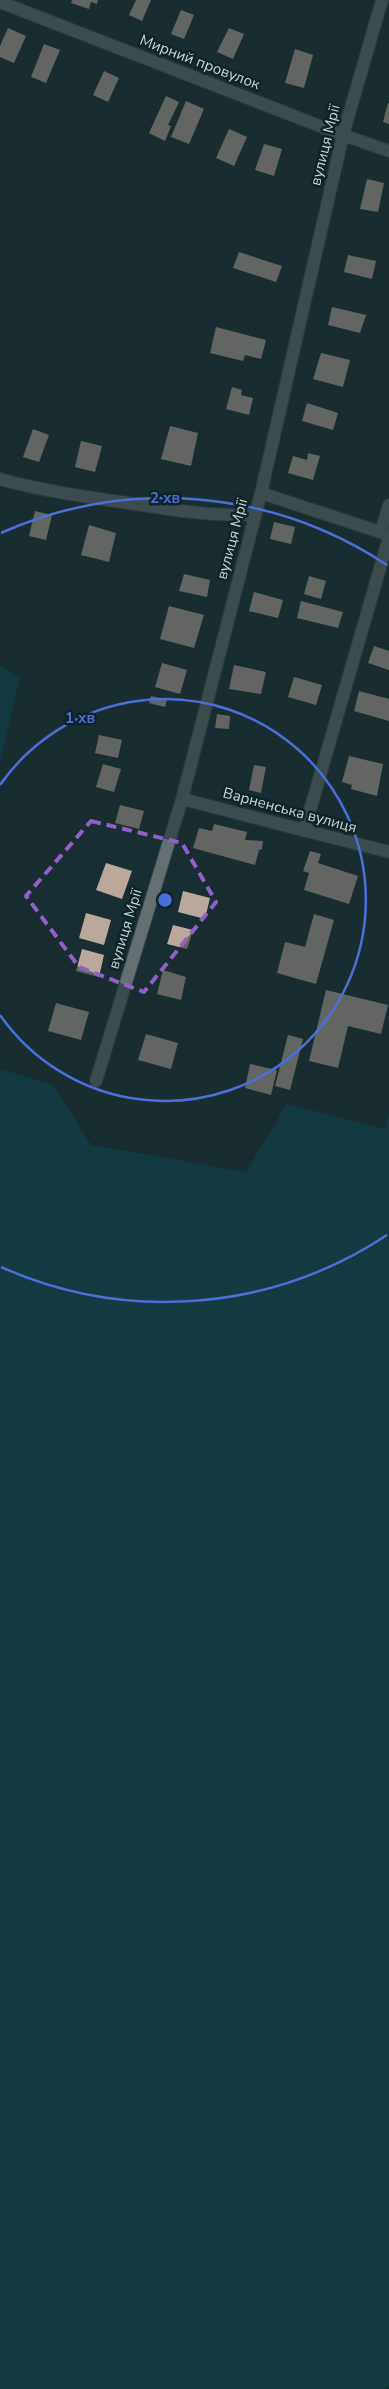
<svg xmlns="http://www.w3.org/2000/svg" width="389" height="2389" viewBox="0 0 389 2389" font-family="'Nunito Sans',sans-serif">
<rect width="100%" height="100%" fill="#192e32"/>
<path fill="#0d4854" d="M0,666l20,11 -20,85z
M0,1069l53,16 38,60 155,27 41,-68 98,25 4,-15v1272l-4,3h-385z"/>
<path fill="#baa89b" d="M72,0h26l-1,4 -6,-2 -2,7 -18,-6z
M136,0h15l-9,21 -13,-6z
M181,10l13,5 -10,24 -13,-5z
M8,28l18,8 -12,27 -14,-6v-11z
M229,28l15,6 -11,25 -16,-7z
M44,44l16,6 -14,33 -15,-6z
M295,49l18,6 -9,33 -19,-5z
M104,71l15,7 -11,24 -15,-7z
M166,96l13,6 -11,23 3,1 -6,15 -16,-8z
M186,101l18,8 -15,35 -18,-7z
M388,103h1v21l-6,-2z
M229,129l18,8 -13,29 -18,-8z
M264,144l18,5 -8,27 -19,-6z
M367,179l17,4 -6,29 -18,-3z
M239,252l43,14 -6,16 -43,-14z
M348,255l28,6 -4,18 -28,-7z
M332,307l34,8 -6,18 -32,-8z
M216,327l50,13 -5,19 -16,-4 -2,6 -33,-8z
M321,353l29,7 -7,27 -30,-8z
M232,387l10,3 -1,5 12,3 -4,17 -23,-6z
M307,403l31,10 -5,17 -31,-9z
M170,426l28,7 -7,33 -30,-7z
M33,429l16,6 -10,27 -16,-5z
M81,441l21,5 -7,26 -20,-5z
M308,453l12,3 -7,24 -25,-7 5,-17 14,4z
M35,511l17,4 -6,25 -17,-4z
M274,522l21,5 -4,17 -21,-5z
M89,525l27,8 -7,29 -28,-7z
M184,574l26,6 -3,17 -28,-6z
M309,576l17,5 -5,18 -17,-5z
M254,592l29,8 -5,18 -29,-7z
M301,601l42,11 -5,16 -41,-10z
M169,606l35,9 -10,33 -34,-9z
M374,646l15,5v19l-21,-7z
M162,663l25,7 -7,24 -25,-7z
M234,665l32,7 -5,22 -32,-5z
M294,677l28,8 -6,20 -28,-8z
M359,691l30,8v22l-35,-10z
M151,696l16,4 -2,7 -16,-4z
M217,714l13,2 -1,13 -14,-1z
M99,735l23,5 -4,18 -23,-5z
M349,756l34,8 -6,32 -26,-7 1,-4 -10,-3z
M103,764l18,5 -7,23 -18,-5z
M254,765l12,2 -5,26 -12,-3z
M120,805l24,6 -5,18 -24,-6z
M214,824l33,8 -2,8 18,1 -1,8 -3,1 -4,15 -62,-17 6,-20 13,3z
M310,851l11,3 -3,9 40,13 -9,28 -45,-14 5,-17 -6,-2z
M106,863l26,8 -10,28 -26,-9z
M183,891l27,7 -5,21 -27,-7z
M86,913l25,7 -7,25 -25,-7z
M314,914l20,6 -18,64 -39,-11 8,-31 20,5z
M173,925l20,5 -6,19 -20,-5z
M82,949l22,6 -5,22 -23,-6z
M163,970l23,7 -5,23 -24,-6z
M326,990l62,15 -7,29 -33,-8 -10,42 -29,-7z
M56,1003l33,9 -8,28 -33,-9z
M146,1034l32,9 -7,26 -33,-9z
M288,1035l15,4 -13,51 -15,-4z
M250,1064l27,6 -6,25 -26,-7z"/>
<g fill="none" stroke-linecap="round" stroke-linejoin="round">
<defs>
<path id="minor" d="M0,2l343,133 46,16
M0,479c39,11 80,17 121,23 45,7 87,14 133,13
M261,493l128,42
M381,532l8,-27
M182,799l207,53
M304,831l85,-294
M96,1081l86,-282 79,-306 82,-358 39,-135"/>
</defs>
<use href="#minor" stroke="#35494d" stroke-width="14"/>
<use href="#minor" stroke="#656f71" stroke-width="12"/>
</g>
<path d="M0 0H389V2389H0ZM91,821l91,22 34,59 -72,90 -65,-25 -53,-71z" fill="#192e32" fill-opacity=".55" fill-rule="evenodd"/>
<path fill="none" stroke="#925fc7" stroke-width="4" stroke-dasharray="10 6" stroke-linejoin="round" d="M91,821l91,22 34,59 -72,90 -65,-25 -53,-71z"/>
<g fill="none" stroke="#4870d8" stroke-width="2.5">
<path d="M0 785A201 201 0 1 1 0 1015"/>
<path d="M387 1235A402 402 0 0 1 1 1267M1 533A402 402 0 0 1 387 565"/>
</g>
<g text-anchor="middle" stroke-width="5" stroke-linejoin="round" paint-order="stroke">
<g font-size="15" fill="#c9d6d9" stroke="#0f2428">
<text transform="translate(200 62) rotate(21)" y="5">Мирний провулок</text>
<text transform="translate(325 145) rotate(-76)" y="5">вулиця Мрії</text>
<text transform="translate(232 539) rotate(-75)" y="5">вулиця Мрії</text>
<text transform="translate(290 810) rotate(15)" y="5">Варненська вулиця</text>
<text transform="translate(125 929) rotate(-73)" y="5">вулиця Мрії</text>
</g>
</g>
<circle cx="165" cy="900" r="8" fill="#4870d8" stroke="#0f2428" stroke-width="2.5"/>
<g font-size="15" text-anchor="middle" font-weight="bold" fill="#4870d8" stroke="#0f2428" stroke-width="5" stroke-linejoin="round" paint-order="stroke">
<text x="165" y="503">2 хв</text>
<text x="80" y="723">1 хв</text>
</g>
</svg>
